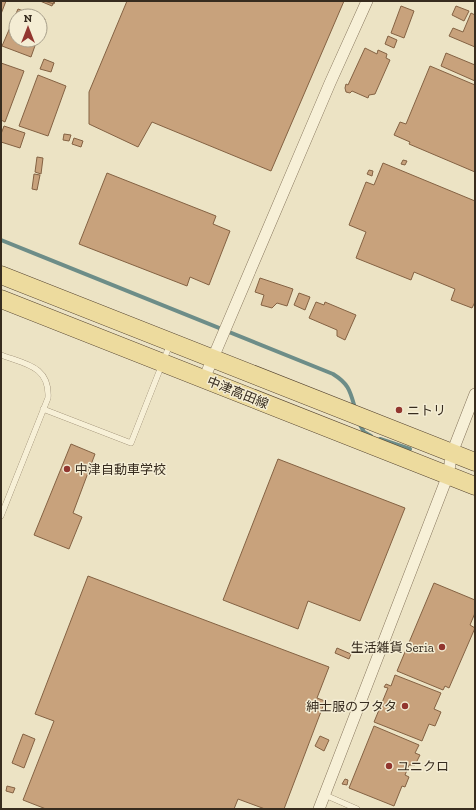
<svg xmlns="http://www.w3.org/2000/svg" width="476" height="810" viewBox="0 0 476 810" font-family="'Zilla Slab','Noto Sans JP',serif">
<rect width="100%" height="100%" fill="#ece3c4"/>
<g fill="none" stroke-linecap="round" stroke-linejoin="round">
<path stroke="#6d8d88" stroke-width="4" d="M1,240l332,134c16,10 17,17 22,34
M359,423l5,9 7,4
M380,439l30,10"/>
</g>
<path fill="#c8a27c" stroke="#846243" d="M1,1h5l-5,13z
M40,1h14l-2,5z
M44,1h11l-1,3z
M127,1h217l-73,170 -119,-49 -14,25 -49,-23v-32z
M401,6l13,5 -10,27 -13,-5z
M456,6l13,5 -5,10 -12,-6z
M18,9l19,7h-21v24h21l-6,17 -29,-11z
M471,13l4,2v32l-26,-11 4,-8 10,4z
M40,17l5,2 -5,14z
M388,36l9,4 -3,8 -9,-4z
M365,48l12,6 1,-4 9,4 -1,4 4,2 -15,34 -6,1 -1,3 -16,-7 -2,2 -4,-1 -1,-4 1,-4 2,1z
M446,53l29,12v16l-34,-15z
M44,59l10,4 -3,9 -11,-3z
M1,63l23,8 -19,51 -4,-2z
M430,66l45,19v87l-66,-28 1,-2 -16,-7 6,-13 6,2z
M38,75l28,11 -18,50 -29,-10z
M4,126l21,7 -5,15 -19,-6v-8z
M64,134l7,1 -2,6 -6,-1z
M74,138l9,3 -2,6 -9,-3z
M37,157l6,1 -2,16 -6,-2z
M403,160l4,1 -2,4 -4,-1z
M383,163l92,38v101l-3,6 -21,-8 4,-11 -41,-17 -3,8 -55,-22 10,-26 -17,-7 17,-43 8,3z
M369,170l4,1 -1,5 -5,-2z
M107,173l109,43 -3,8 17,7 -21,54 -19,-8 -3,9 -108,-42z
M34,174l6,1 -3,15 -5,-1z
M260,278l33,11 -6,17 -10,-3 -5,5 -11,-3 3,-10 -9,-3z
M299,293l11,4 -5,13 -11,-5z
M316,302l8,3 1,-3 31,13 -11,25 -8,-4v-6l-28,-12z
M71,444l24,10 -22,59 9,4 -13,32 -35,-14z
M278,459l127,49 -45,113 -52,-20 -10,28 -75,-29z
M88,576l241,91 -12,31 8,3 -41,108h-19l-27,-10 -4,10h-188l-23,-9 31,-79 -19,-7z
M434,583l41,17v13l-5,12 5,3 -26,60 -4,-2 -2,4 -46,-19z
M337,648l14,6 -2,5 -14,-6z
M395,675l46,18 -7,16 7,3 -6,14 -6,-2 -7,17 -48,-19 14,-34 -4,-1 2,-3 5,2z
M374,726l45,19 -4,8 5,2 -5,10h-6l-4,10 4,2 -4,10 -3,-1 -8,20 -45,-18z
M23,734l12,5 -11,29 -12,-5z
M320,736l9,4 -5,11 -9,-5z
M345,779l3,1 -1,5 -5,-1z
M7,786l8,2 -2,5 -7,-2z"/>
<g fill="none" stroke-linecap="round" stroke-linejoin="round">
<defs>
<path id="service" d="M1,355c24,9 49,11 47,43l-47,118
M43,409l88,34 39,-99
M325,795l32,14"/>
<path id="minor" d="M204,379l126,-296 37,-82
M319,809l129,-334 4,-22 23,-59"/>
<path id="primary" d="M1,275l474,187
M1,299l474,187"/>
</defs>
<use href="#service" stroke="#86755c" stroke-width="6"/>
<use href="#minor" stroke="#86755c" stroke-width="12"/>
<use href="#primary" stroke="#544330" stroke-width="19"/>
<use href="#service" stroke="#f7f0d7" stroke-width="5.5"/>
<use href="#minor" stroke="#f7f0d7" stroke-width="11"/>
<use href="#primary" stroke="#eddb9e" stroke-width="18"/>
</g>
<g fill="#92362f" stroke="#f4edd4" stroke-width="1.5">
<circle cx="399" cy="410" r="4"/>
<circle cx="67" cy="469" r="4"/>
<circle cx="442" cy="647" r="4"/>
<circle cx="405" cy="706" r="4"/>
<circle cx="389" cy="766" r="4"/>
</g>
<g text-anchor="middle" stroke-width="3" stroke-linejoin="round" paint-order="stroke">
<g font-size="13" fill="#372c1f" stroke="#f4edd4">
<text transform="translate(238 392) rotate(22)" y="5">中津高田線</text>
</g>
<g font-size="13" fill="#372c1f" stroke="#f4edd4" text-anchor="start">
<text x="407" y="415">ニトリ</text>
<text x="75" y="474">中津自動車学校</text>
<text x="434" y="652" text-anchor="end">生活雑貨 Seria</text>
<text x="397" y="711" text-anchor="end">紳士服のフタタ</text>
<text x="397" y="771">ユニクロ</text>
</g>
</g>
<rect width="476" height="810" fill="none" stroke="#372c1f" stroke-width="4"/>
<g transform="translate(28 28)"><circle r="19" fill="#f4edd4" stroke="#a8a08c"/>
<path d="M0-3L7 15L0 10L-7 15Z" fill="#92362f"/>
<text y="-6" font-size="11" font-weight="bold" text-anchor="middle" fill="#372c1f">N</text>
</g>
</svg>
